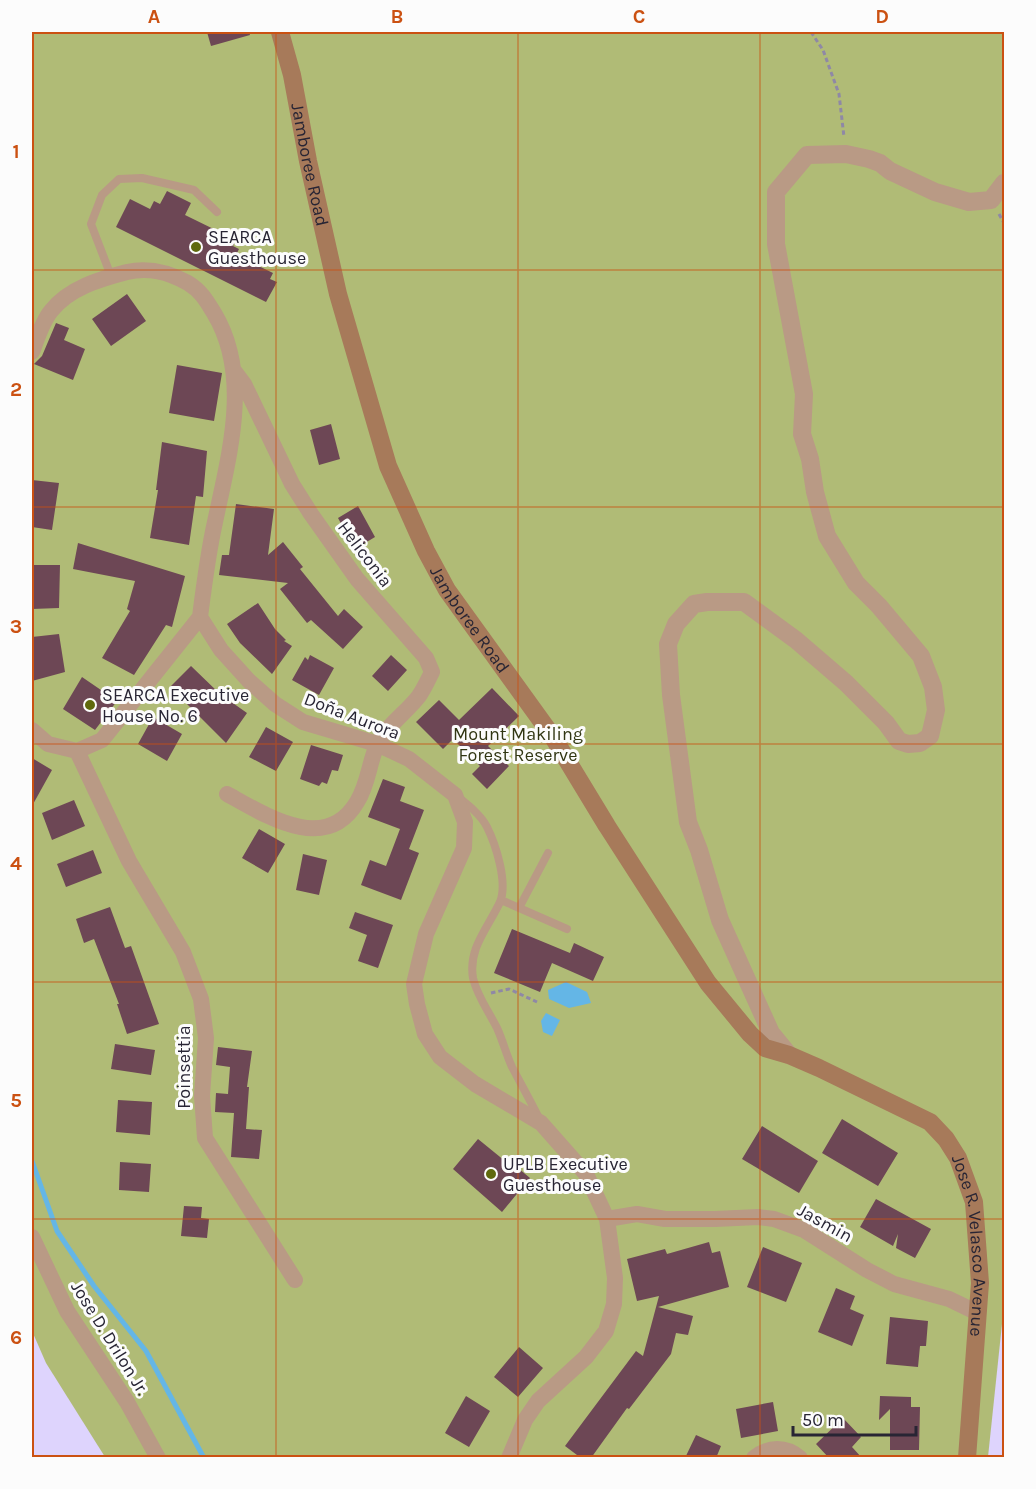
<svg xmlns="http://www.w3.org/2000/svg" width="1036" height="1489" viewBox="0 0 1036 1489" font-family="Karla,sans-serif">
<rect width="100%" height="100%" fill="#ded4fd"/>
<path fill="#b0bb76" d="M32,32h972v1273l-16,152h-883l-59,-94 -14,-32z"/>
<path fill="#64b6e6" d="M566,982l21,10 4,11 -22,5 -20,-9 -1,-9z
M546,1013l14,7 -8,16 -9,-4 -2,-11z"/>
<g fill="none" stroke-linecap="round" stroke-linejoin="round">
<path stroke="#64b6e6" stroke-width="5" d="M32,1161l25,70 37,55 52,65 58,107"/>
</g>
<path fill="#6d4755" d="M207,32h42l1,3 -39,11z
M167,191l24,12 -6,12 51,25 -3,6 6,3 -3,6 37,18 -3,6 7,3 -11,20 -150,-75 14,-28 20,10 4,-8 6,3z
M127,294l19,27 -35,25 -19,-27z
M56,323l13,5 -5,12 21,9 -12,31 -39,-16 8,-8z
M177,365l45,8 -8,48 -45,-8z
M331,424l9,35 -21,6 -9,-35z
M162,442l45,9 -4,46 -7,-1 -7,49 -39,-7 8,-48h-2z
M32,480l27,3 -7,47 -20,-3z
M236,504l38,5 -6,46 15,-13 20,25 -3,2 38,47 6,-7 19,18 -20,22 -32,-29 -4,3 -27,-34 8,-6 -69,-8 3,-20h7z
M358,506l17,31 -20,12 -17,-31z
M78,543l107,33 -13,51 -6,-2 -32,50 -32,-17 28,-47 -3,-2 8,-28 -62,-12z
M32,565h28l-1,43 -27,1z
M258,603l17,26 11,11 -2,1 8,5 -20,28 -32,-31 -13,-19z
M59,634l6,38 -33,9v-44z
M310,655l24,13 -15,27 -27,-15 13,-23 3,3z
M391,655l16,15 -19,21 -16,-15z
M191,666l29,28 27,19 -21,30 -56,-56z
M82,677l35,24 -22,29 -32,-21z
M492,688l27,28 -31,30 21,20 -22,23 -15,-15 8,-8 -27,-27 -10,10 -27,-27 23,-22 20,20z
M153,717l29,17 -15,27 -29,-17z
M266,727l27,15 -17,29 -27,-14z
M311,745l32,10 -5,16 -6,-1 -5,14 -5,-2 -3,4 -19,-7z
M32,758l20,12 -20,36z
M383,779l22,8 -5,14 24,9 -15,39 10,4 -18,47 -40,-15 9,-25 16,6 14,-37 -32,-12z
M74,800l11,26 -33,14 -10,-27z
M259,829l26,15 -17,29 -26,-15z
M93,850l9,23 -36,14 -9,-23z
M303,854l24,6 -8,35 -23,-5z
M110,907l15,41 6,-2 28,78 -32,10 -10,-30h2l-25,-65 -10,4 -8,-24z
M355,912l38,13 -15,43 -20,-7 9,-26 -18,-7z
M512,929l58,24 4,-10 30,14 -11,24 -41,-18 -12,29 -46,-19z
M115,1044l40,6 -4,25 -40,-6z
M218,1047l34,4 -5,36h2l-3,42 16,1 -3,29 -28,-2 3,-44 -19,-1 1,-19 12,1 2,-27 -14,-2z
M118,1100l34,2 -2,33 -34,-3z
M842,1119l56,34 -20,33 -56,-33z
M762,1126l56,35 -19,32 -57,-34z
M478,1139l27,22 2,-2 23,19 -28,34 -49,-43z
M120,1162l31,2 -2,28 -30,-2z
M876,1199l55,30 -16,29 -19,-10 2,-14 -5,12 -33,-19z
M184,1206l18,1 -1,11 8,1 -2,19 -26,-2z
M709,1242l3,11 8,-2 9,36 -71,20 35,9 -5,19 -12,-2 -5,21 -42,55 -2,-1 -36,50h-10l-16,-12 71,-95 7,5 16,-60 -22,5 -10,-42 38,-10 2,5z
M763,1247l39,16 -16,39 -39,-15z
M836,1288l19,8 -5,13 14,6 -12,31 -34,-14z
M890,1317l38,4 -2,25h-6l-2,21 -32,-3z
M519,1347l24,21 -25,29 -24,-20z
M466,1396l24,15 -21,36 -24,-14z
M880,1396l31,1v10h9l-1,43h-29v-41l-11,11z
M773,1402l5,29 -37,7 -5,-29z
M843,1418l18,19 -9,10 10,11h-33l-13,-14z
M696,1435l25,11 -5,12h-31z"/>
<g fill="none" stroke-linecap="round" stroke-linejoin="round">
<path stroke="#8f88a6" stroke-width="3" stroke-dasharray="4.5 3" stroke-linecap="butt" d="M811,32l12,18 16,44 5,43
M999,214l5,9
M491,993l18,-4 28,13"/>
<path stroke="#b99a85" stroke-width="8" d="M111,276l-20,-52 11,-29 17,-16 23,-1 52,12 23,22
M458,797c10,8 23,18 29,30 9,18 21,56 13,75 -12,26 -32,46 -27,76 4,18 16,34 24,50 6,13 9,26 15,39 9,17 19,35 28,53
M501,900l66,29
M519,908l29,-55"/>
<path stroke="#b99a85" stroke-width="16" d="M32,352c5,-13 10,-30 19,-41 18,-23 49,-32 76,-39 22,-5 41,0 61,11 13,8 18,17 26,30 38,63 15,142 1,209 -7,31 -11,63 -15,95l21,33 28,31 26,23 28,18 74,22 32,15 46,36 10,27 -1,26 -38,86 -12,50 3,20 8,30 15,23 35,27 66,39 45,51 21,45 8,59 -1,26 -8,27 -20,26 -48,44 -13,19 -16,38
M32,730l16,14 29,7
M77,751l52,110 54,91 18,47 5,39 -4,58 3,42 90,142
M77,751l25,-11 98,-123
M227,794c38,21 99,61 130,8 11,-17 12,-39 20,-57 9,-19 29,-32 42,-49 5,-7 9,-16 13,-24l-6,-14 -69,-79 -46,-65 -19,-30 -48,-100 -9,-12
M607,1219l30,-5 28,5h50l43,-2 16,2 30,11 63,40 27,14 55,15 29,14
M32,1237l35,74 60,91 31,56
M754,1458c15,-12 32,-12 46,0"/>
<path stroke="#b99a85" stroke-width="18" d="M789,1055l-18,-22 -51,-113 -21,-70 -11,-28 -17,-127 -3,-51 8,-20 18,-20 13,-2h37l52,38 50,43 40,40 13,18 9,3 12,-1 10,-7 6,-26 -3,-23 -12,-31 -42,-50 -23,-23 -29,-47 -12,-44 -5,-33 -8,-25 2,-40 -28,-150v-52l31,-37 39,-1 23,5 11,4 10,8 45,21 34,10 22,-2 13,-17"/>
<path stroke="#a77a5a" stroke-width="18" id="s1" d="M280,32l12,43 16,86 30,133 50,172 38,85 21,39 106,147 54,89 101,157 42,51 15,14 24,7 30,13 111,54 16,17 12,19 16,44 6,81 -13,175"/>
</g>
<path fill="none" stroke="#cb5112" stroke-width="1.5" stroke-opacity="0.55" d="M276,32v1426M518,32v1426M760,32v1426M32,270h972M32,507h972M32,744h972M32,982h972M32,1219h972"/>
<g fill="#5f690d" stroke="#fcfcfc" stroke-width="2">
<circle cx="196" cy="247" r="6"/>
<circle cx="90" cy="705" r="6"/>
<circle cx="491" cy="1174" r="6"/>
</g>
<g text-anchor="middle" stroke-width="6" stroke-linejoin="round" paint-order="stroke">
<g font-size="18" fill="#282534" stroke="#fcfcfc">
<text dy="6" stroke="none"><textPath href="#s1" startOffset="136">Jamboree Road</textPath></text>
<text transform="translate(365 554) rotate(53)" y="6">Heliconia</text>
<text dy="6" stroke="none"><textPath href="#s1" startOffset="622">Jamboree Road</textPath></text>
<text transform="translate(352 716) rotate(21)" y="6">Doña Aurora</text>
<text transform="translate(184 1067) rotate(-90)" y="6">Poinsettia</text>
<text transform="translate(825 1223) rotate(29)" y="6">Jasmin</text>
<text dy="6" stroke="none"><textPath href="#s1" startOffset="1460">Jose R. Velasco Avenue</textPath></text>
<text transform="translate(110 1338) rotate(58)" y="6">Jose D. Drilon Jr.</text>
</g>
<g font-size="18" fill="#282534" stroke="#fcfcfc" text-anchor="start">
<text x="208" y="243">SEARCA<tspan x="208" dy="21">Guesthouse</tspan></text>
<text x="102" y="701">SEARCA Executive<tspan x="102" dy="21">House No. 6</tspan></text>
<text x="503" y="1170">UPLB Executive<tspan x="503" dy="21">Guesthouse</tspan></text>
</g>
<g font-size="18" fill="#313613" stroke="#fcfcfc">
<text x="518" y="740">Mount Makiling<tspan x="518" dy="21">Forest Reserve</tspan></text>
</g>
</g>
<rect width="1036" height="1489" fill="none" stroke="#fcfcfc" stroke-width="66"/>
<path d="M793 1426v9h123v-9" fill="none" stroke="#282534" stroke-width="3"/>
<text x="802" y="1426" font-size="18" fill="#282534" stroke="#fcfcfc" stroke-width="4.5" paint-order="stroke">50 m</text>
<rect x="33" y="33" width="970" height="1423" fill="none" stroke="#cb5112" stroke-width="2"/>
<g font-size="20" text-anchor="middle" font-weight="bold" fill="#cb5112">
<text x="154" y="23">A</text>
<text x="397" y="23">B</text>
<text x="639" y="23">C</text>
<text x="882" y="23">D</text>
<text x="16" y="158">1</text>
<text x="16" y="396">2</text>
<text x="16" y="633">3</text>
<text x="16" y="870">4</text>
<text x="16" y="1107">5</text>
<text x="16" y="1344">6</text>
</g>
</svg>
